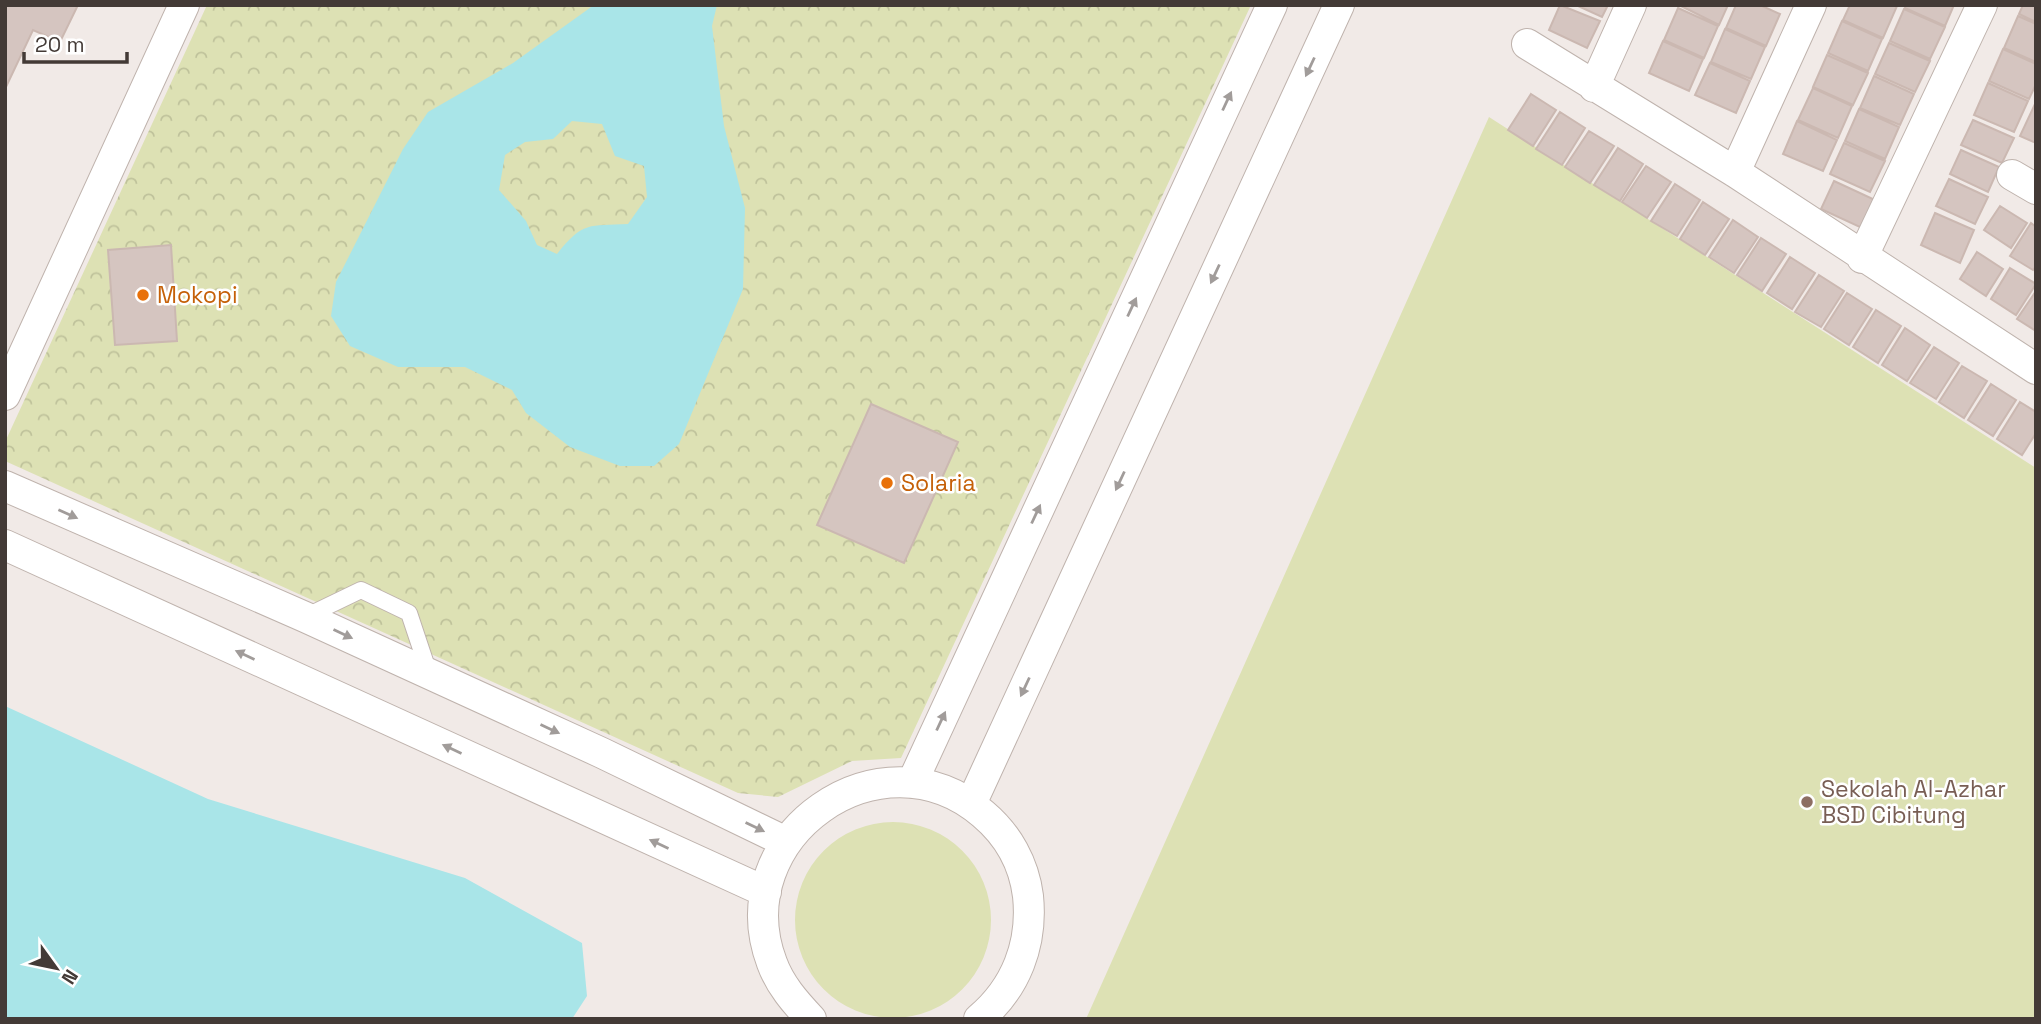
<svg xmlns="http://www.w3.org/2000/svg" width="2041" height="1024" viewBox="0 0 2041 1024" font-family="'Space Grotesk',sans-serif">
<defs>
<pattern id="park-crowns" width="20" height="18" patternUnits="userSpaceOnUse" patternTransform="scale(1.75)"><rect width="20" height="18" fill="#dde1b4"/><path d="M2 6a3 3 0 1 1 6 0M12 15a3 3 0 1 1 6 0" fill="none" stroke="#bfc29b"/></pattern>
</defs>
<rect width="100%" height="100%" fill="#f1eae7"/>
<path fill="#dde1b4" d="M1489,117l547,351v551h-950z
M795 920a98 98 0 1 1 196 0a98 98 0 1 1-196 0Z"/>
<path fill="url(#park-crowns)" d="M207,5h1044l-350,753 -49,3 -74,36 -40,-4 -733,-332v-19z"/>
<path fill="#a9e5e8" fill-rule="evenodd" d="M594,5h123l-5,21 12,100 21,82 -2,81 -64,155 -25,22h-34l-50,-19 -44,-34 -14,-23 -47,-23h-67l-48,-21 -19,-30 5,-34 67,-133 25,-37 85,-49zM572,121l30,3 13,32 29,10 3,31 -19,27c-39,2 -45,-3 -71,30l-20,-9 -11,-24 -27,-31 6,-35 20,-13 28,-3z
M5,706l203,93 257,79 117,65 5,53 -15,23h-567z"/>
<path fill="#d5c5c0" stroke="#cbb8b1" stroke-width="2" d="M5,5h73l-18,37 -27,-12 -28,59z
M1560,5l40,16 -13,27 -38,-18z
M1576,5h32l-6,12z
M1679,5h49l-9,20z
M1736,5h24l20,9 -14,32 -40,-18z
M1850,5h46l1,1 -14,32 -40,-18z
M1906,5h48l-9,21 -40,-18z
M2023,5h13v17l-17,-8z
M1678,8l40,18 -14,32 -40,-18z
M1904,9l41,18 -15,32 -40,-18z
M2018,16l18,8v38l-32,-14z
M1842,21l40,18 -14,32 -40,-18z
M1725,29l40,18 -14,32 -40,-17z
M1663,41l40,18 -14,32 -40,-18z
M1889,43l41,18 -15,31 -40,-18z
M2003,49l33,15v20l-7,15 -40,-18z
M1827,55l41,18 -15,32 -40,-18z
M1710,63l40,18 -14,32 -41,-18z
M1874,76l40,18 -14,31 -40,-17z
M1988,83l40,18 -14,31 -40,-17z
M1813,88l39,18 -14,32 -40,-18z
M1531,94l25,16 -23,36 -25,-16z
M2035,104l1,1v38l-16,-7z
M1859,109l40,18 -14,32 -40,-18z
M1560,112l25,16 -23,37 -26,-16z
M1973,120l41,18 -12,25 -41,-18z
M1797,121l40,19 -14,31 -40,-17z
M1589,131l25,15 -24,37 -25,-16z
M1844,143l41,18 -15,31 -40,-18z
M1618,148l25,16 -23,37 -26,-16z
M1961,150l38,17 -11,25 -38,-18z
M1646,166l25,16 -24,36 -25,-16z
M1949,179l39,18 -13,27 -39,-18z
M1834,181l41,19 -13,28 -41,-19z
M1675,184l25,16 -23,36 -26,-15z
M1703,202l26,17 -24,36 -25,-16z
M2000,206l27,17 -16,25 -27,-18z
M1935,213l39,17 -14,33 -39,-18z
M1733,220l25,17 -24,36 -25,-16z
M2031,223l5,4v39l-3,4 -23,-14z
M1761,238l25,16 -24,37 -25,-16z
M171,245l6,96 -62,4 -7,-95z
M1977,252l26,17 -17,27 -26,-17z
M1790,257l25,16 -23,36 -25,-16z
M2010,268l26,16 -20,31 -25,-16z
M1819,275l25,16 -23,36 -26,-15z
M2036,291v40l-19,-12z
M1847,293l25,16 -23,36 -25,-16z
M1876,310l25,16 -23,37 -25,-16z
M1905,328l25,17 -23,36 -25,-16z
M1934,347l25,16 -23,36 -26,-16z
M1962,366l25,15 -23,37 -25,-16z
M1991,384l25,16 -23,36 -25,-16z
M2020,402l16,10v21l-14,22 -25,-16z
M871,404l87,38 -54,121 -87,-38z"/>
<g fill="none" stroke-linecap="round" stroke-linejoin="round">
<defs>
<path id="lane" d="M305,617l56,-27 48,23 20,60"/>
<path id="street" d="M1527,44l208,128 301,197
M1594,87l37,-82
M1735,172l76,-167
M2012,175l24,14
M1862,258l120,-253
M5,395l179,-390
M5,486l300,131 297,136 184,89
M5,545l761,347
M912,783l360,-778
M971,804l368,-799
M811,1019c-16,-17 -31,-34 -39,-56 -48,-127 109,-237 211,-149 25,21 41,50 45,82 5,48 -12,92 -49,123"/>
</defs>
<use href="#lane" stroke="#bfb3ad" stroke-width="18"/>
<use href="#street" stroke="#bfb3ad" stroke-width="32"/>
<use href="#lane" stroke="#fff" stroke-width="16"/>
<use href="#street" stroke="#fff" stroke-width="30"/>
</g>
<defs><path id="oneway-solid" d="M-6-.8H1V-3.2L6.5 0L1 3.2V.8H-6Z" transform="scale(1.75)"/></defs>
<g fill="#a19c9a">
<use href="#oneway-solid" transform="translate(1310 67) rotate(115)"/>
<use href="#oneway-solid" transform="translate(1227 101) rotate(-65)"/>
<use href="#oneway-solid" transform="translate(1215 274) rotate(115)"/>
<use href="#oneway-solid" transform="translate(1132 307) rotate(-65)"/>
<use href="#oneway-solid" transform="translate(1120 481) rotate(115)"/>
<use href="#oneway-solid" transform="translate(68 514) rotate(24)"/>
<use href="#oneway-solid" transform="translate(1036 514) rotate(-65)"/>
<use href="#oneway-solid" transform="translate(343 634) rotate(25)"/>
<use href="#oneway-solid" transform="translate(245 655) rotate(-155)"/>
<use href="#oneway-solid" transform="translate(1025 687) rotate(115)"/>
<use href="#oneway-solid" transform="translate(941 721) rotate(-65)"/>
<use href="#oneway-solid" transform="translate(550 729) rotate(25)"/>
<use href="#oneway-solid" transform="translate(452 749) rotate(-155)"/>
<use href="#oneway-solid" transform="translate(755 827) rotate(26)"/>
<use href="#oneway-solid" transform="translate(659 844) rotate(-155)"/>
</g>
<g fill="#e8710a" stroke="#fff" stroke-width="2.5">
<circle cx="143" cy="295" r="7"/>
<circle cx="887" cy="483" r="7"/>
</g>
<circle fill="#8d6e63" stroke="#fff" stroke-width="2.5" cx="1807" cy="802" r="7"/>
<g text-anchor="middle" stroke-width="5" stroke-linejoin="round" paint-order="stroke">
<g font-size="23" fill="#c56008" stroke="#fff" text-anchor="start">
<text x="157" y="303">Mokopi</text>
<text x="901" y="491">Solaria</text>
</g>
<g font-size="23" fill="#785e54" stroke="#fff" text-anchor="start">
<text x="1821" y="797">Sekolah Al-Azhar<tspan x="1821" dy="26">BSD Cibitung</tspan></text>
</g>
</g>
<rect width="2041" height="1024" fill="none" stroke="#433a36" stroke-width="14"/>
<g transform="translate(56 968) rotate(123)" stroke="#ffffff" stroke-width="5" paint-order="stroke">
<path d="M0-5L12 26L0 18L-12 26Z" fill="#433a36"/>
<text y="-10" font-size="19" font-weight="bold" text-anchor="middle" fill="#433a36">N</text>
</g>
<path d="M24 52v10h103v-10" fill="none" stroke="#433a36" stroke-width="3.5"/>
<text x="35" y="52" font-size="21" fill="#433a36" stroke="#ffffff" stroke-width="5" paint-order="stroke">20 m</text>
</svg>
